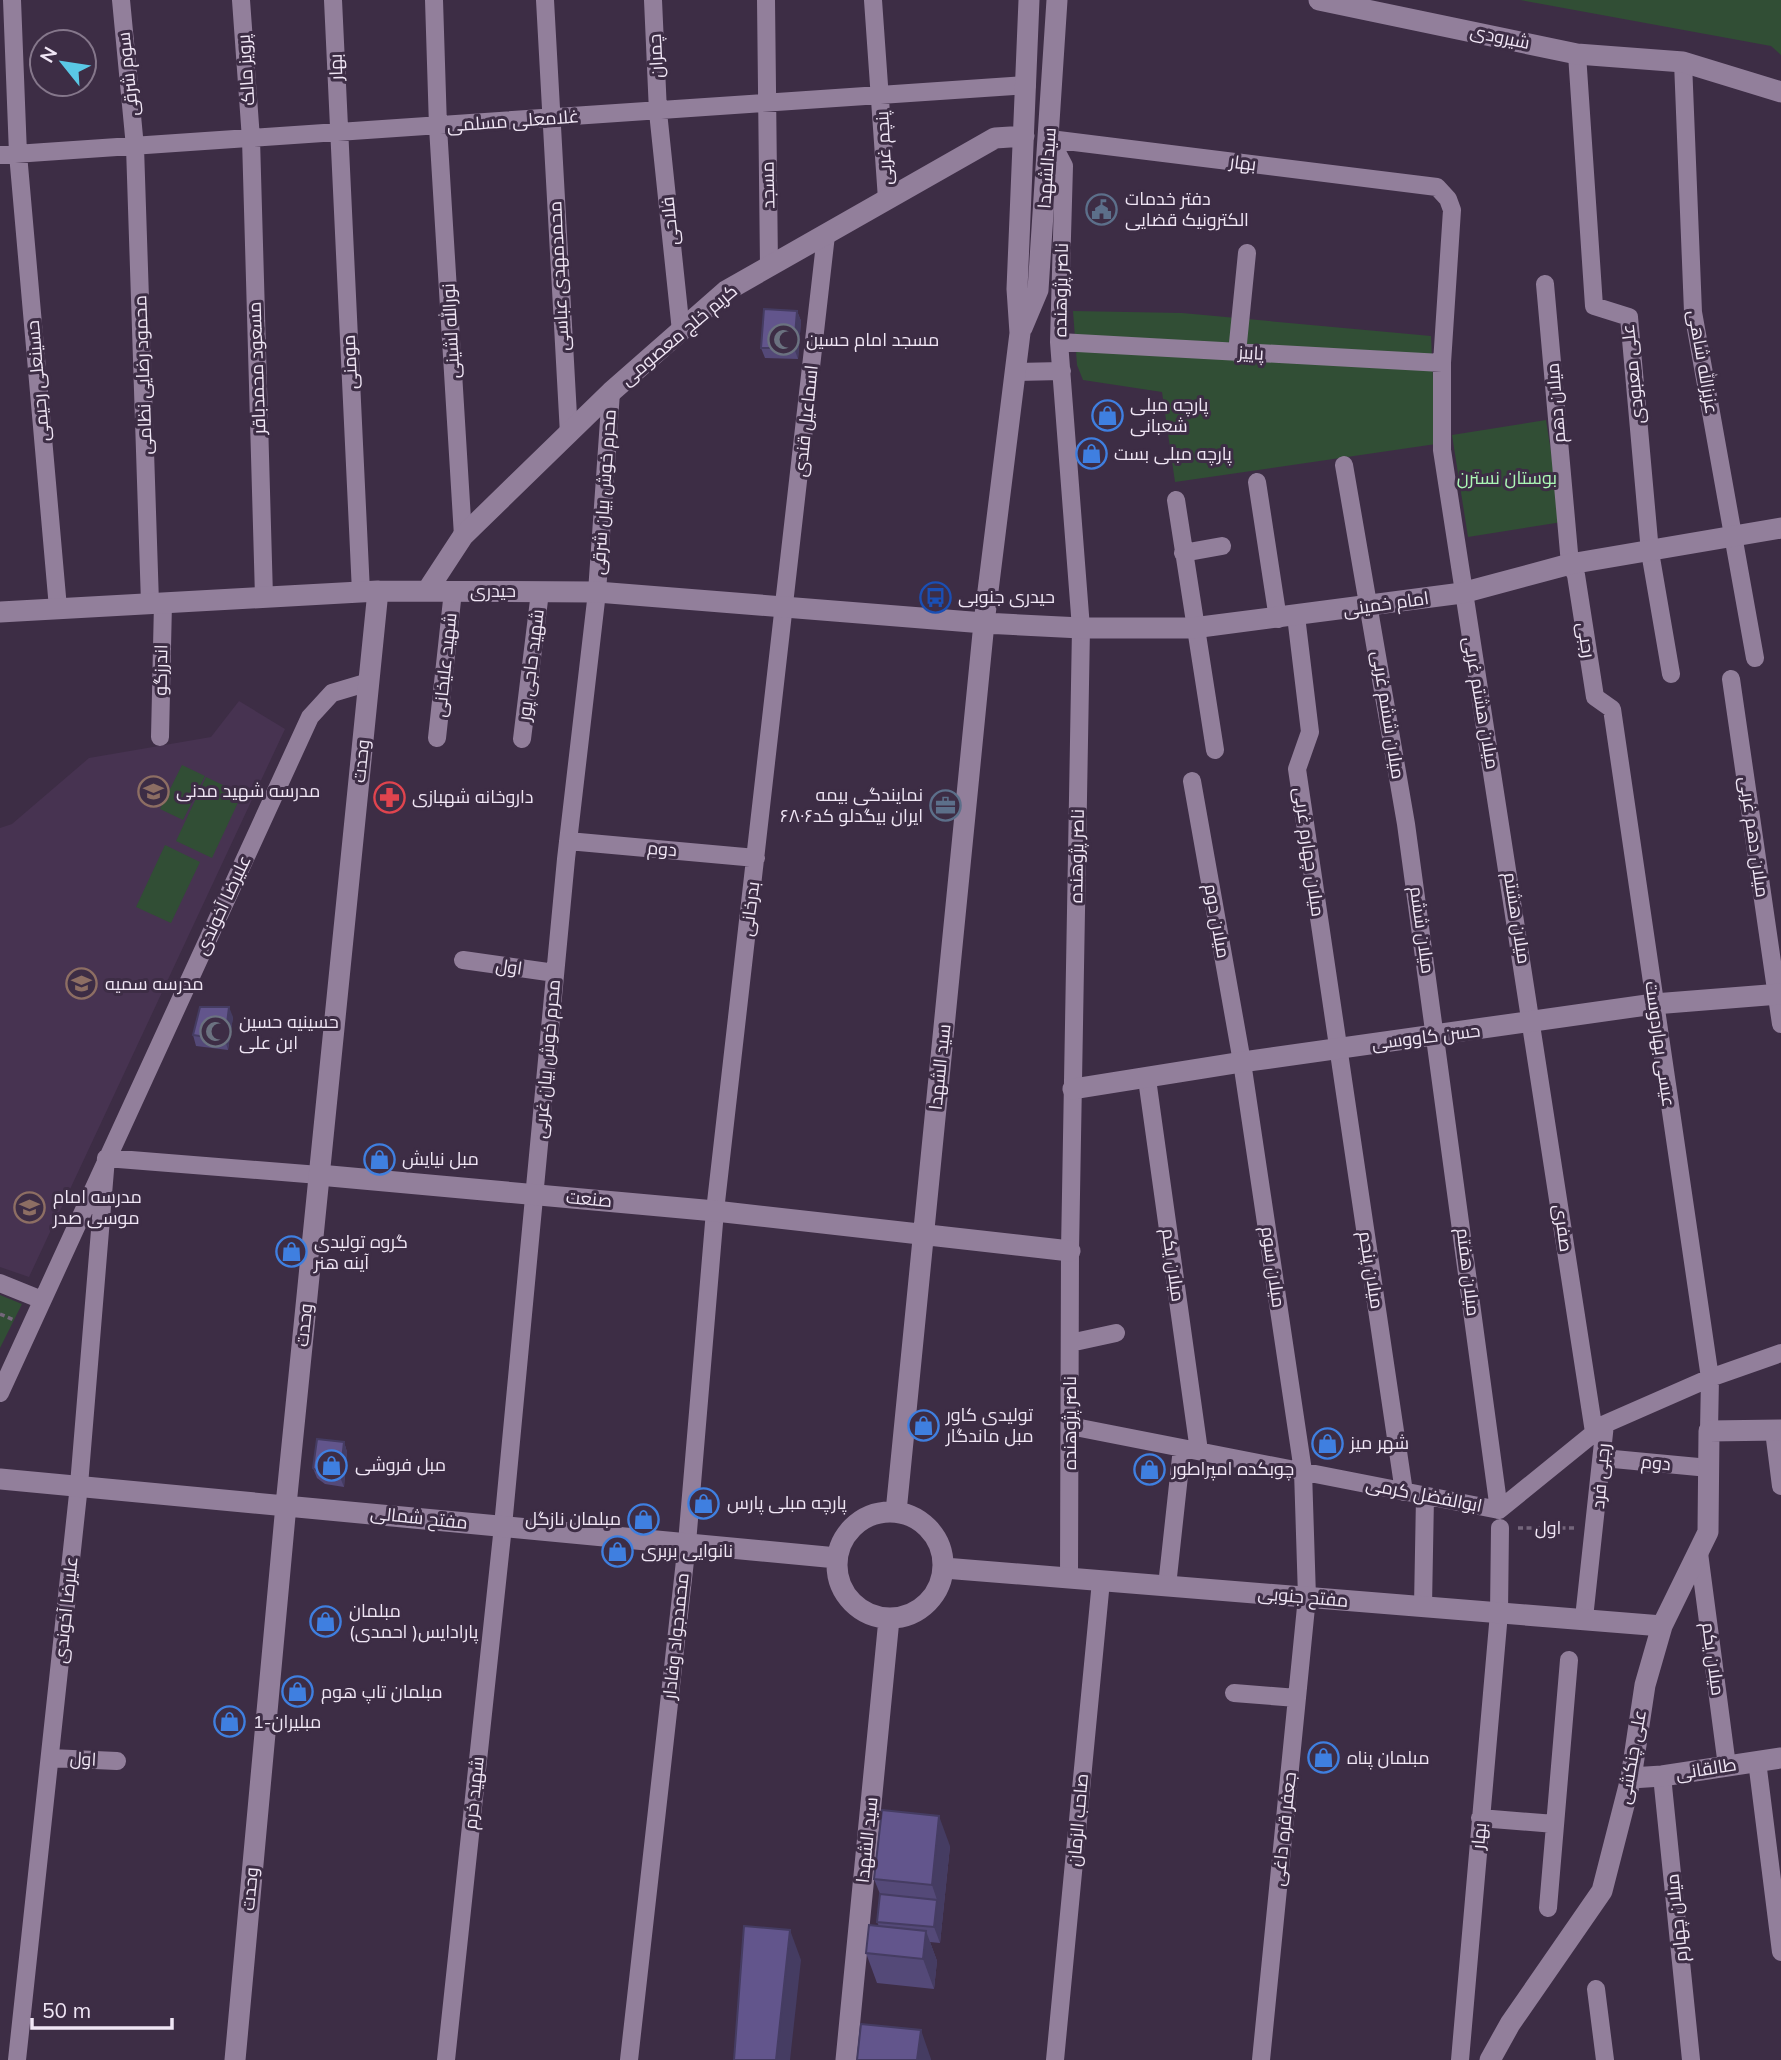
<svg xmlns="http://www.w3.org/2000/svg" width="1781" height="2060" viewBox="0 0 1781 2060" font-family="Mulish,Cairo,sans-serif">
<rect width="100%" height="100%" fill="#3d2d45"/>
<path fill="#473351" d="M239,701l46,28 -256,548 -29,-10v-439l12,-4 77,-66 122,-21z"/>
<path fill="#314e35" d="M1520,0h261v55l-10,-9z
M1073,311l109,2 249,23 5,108 -261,38 -13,-90 -79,-12 -6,-15z
M1546,420l16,102 -94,15 -16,-102z
M182,765l23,11 -22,44 -23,-11z
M206,777l36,17 -30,64 -36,-17z
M165,845l35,17 -29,61 -35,-16z
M0,1295l22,9 -22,44z"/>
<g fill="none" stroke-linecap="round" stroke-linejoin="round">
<path stroke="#74667b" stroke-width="3.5" stroke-dasharray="5 3.5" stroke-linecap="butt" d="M0,1314l14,6
M1518,1528h59"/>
<path stroke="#927f9b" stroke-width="18" d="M12,0l6,154 40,454
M121,0l14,147 15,456
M241,0l10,139 13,458
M333,0l28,592
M434,0l4,127 25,409
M545,0l24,434
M653,0l5,112 23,219
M766,0l3,267
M873,0l14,199
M1577,54l17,252 35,11 21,235 21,122
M1683,62l10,250 62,346
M1050,139l387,48 11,12 4,11 -10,153v87l152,982
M1050,139l14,27 -5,176 22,286 -11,623 -1,327
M0,155l1027,-70
M1545,284l25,280 6,11 19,122 17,12 98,669 -1,53
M1059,342l383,21
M1237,353l10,-100
M1015,372l47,-1
M1344,465l62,359 93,686
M1257,482l21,137
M1176,500l39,250
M1183,553l39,-7
M1296,616l14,116 -13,37 107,723
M1731,679l50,345
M160,737l3,-134
M437,738l16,-147
M522,739l18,-147
M1192,781l50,281 61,409 4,126 -46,463
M568,841l188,17
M463,960l92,13
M1147,1079l52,372
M0,1283l42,17
M1070,1343l46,-10
M0,1393l310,-676 22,-24 37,-11
M1070,1426l429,84 106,-86 105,-46 71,-25
M1774,1431l7,55
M1603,1458l106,10
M1699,1553l28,213
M1167,1586l15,-138
M1423,1606l2,-109
M1584,1618l21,-194
M1234,1693l63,5
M50,1758l67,3
M1757,1761l24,191
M1662,1776l29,284
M1480,1818l75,6
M1548,1908l21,-248
M1596,1989l9,71
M17,2060l62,-575 27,-327 213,17
M446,2060l57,-534 63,-667 31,-267 14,-200
M629,2060l58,-517 28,-332 111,-976
M1055,2060l46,-479
M1460,2060l39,-447 1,-85"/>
<path stroke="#927f9b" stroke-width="21" d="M1319,0l258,54 106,8 98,30
M1022,328l16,-38 19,-290
M427,591l36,-55 148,-144 115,-101 269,-153 29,-2
M0,612l378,-21 219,1 387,31 97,5h112l269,-35 108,-29 211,-36
M1073,1089l169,-27 412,-58 127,-10
M319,1175l396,36 355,40
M0,1479l837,79
M837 1565a53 53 0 1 1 106 0a53 53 0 1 1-106 0Z
M896,1512l88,-889 36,-290 -3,-44 12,-289
M944,1568l718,58
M1631,1778l31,-2 119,-18
M235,2060l51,-555 92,-914
M846,2060l43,-441
M1490,2060l20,-36 92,-133 29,-113 14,-93 17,-59 46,-94 1,-101 72,-1"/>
</g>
<path fill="#544978" d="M797,311l4,10 -3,38 -33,-1 -4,-10z
M233,1017l-5,33 -32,-4 -3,-11z
M344,1442l3,10 -3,35 -19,-3 -8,-6 -4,-10z
M950,1846l-10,97 -10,-1 7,19 -3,28 -57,-6 -11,-30 13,-27 -2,-4 3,-28 -6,-15z"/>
<path fill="#453c62" d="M797,311l4,10 -3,38 -4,-11z
M229,1007l4,10 -5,33 -3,-10z
M344,1442l3,10 -3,35 -4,-10z
M939,1816l11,30 -10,97 -6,-16 3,-27 -5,-15z
M790,1930l11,30 -11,100h-14z
M926,1931l11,30 -3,28 -11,-30z
M921,2030l10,29v1h-14z"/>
<path fill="#62558c" stroke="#453c62" stroke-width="2" d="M764,309l33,2 -3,37h-33z
M200,1007h29l-4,33 -32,-5z
M317,1439l27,3 -4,35 -19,-3 -8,-6z
M882,1810l57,6 -7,69 -58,-6z
M880,1894l57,6 -3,27 -57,-5z
M869,1925l57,6 -3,28 -57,-6z
M744,1926l46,4 -14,130h-42z
M861,2024l60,6 -4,30h-60z"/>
<defs>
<symbol id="civic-ring" viewBox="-11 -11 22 22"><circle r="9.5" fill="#3d2d45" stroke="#5c6f8a" stroke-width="1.5"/><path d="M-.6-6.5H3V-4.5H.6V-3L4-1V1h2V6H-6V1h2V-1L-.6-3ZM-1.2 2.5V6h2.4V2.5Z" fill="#5c6f8a"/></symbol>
<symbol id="mosque-ring" viewBox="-11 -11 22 22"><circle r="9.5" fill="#3d2d45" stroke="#6b7280" stroke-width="1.5"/><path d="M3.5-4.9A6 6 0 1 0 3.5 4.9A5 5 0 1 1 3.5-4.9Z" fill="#6b7280"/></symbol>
<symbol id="shop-ring" viewBox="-11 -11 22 22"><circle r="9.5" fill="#3d2d45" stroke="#3f7fe0" stroke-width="1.5"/><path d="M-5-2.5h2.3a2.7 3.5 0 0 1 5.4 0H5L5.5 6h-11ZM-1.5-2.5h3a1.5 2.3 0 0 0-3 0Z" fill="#3f7fe0"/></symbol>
<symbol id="bus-ring" viewBox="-11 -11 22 22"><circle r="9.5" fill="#3d2d45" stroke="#1a4fb4" stroke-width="1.5"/><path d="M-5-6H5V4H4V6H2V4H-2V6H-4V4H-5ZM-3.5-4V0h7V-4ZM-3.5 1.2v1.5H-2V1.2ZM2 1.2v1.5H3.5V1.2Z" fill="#1a4fb4"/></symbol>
<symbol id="school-ring" viewBox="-11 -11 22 22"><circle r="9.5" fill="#3d2d45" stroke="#8d6e63" stroke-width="1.5"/><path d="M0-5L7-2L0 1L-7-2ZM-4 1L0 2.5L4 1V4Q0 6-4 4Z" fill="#8d6e63"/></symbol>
<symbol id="pharmacy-ring" viewBox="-11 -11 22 22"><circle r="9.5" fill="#3d2d45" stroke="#e0444e" stroke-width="1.5"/><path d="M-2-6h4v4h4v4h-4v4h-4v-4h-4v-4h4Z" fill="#e0444e"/></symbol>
<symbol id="office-ring" viewBox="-11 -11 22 22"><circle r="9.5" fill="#3d2d45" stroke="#5c6f8a" stroke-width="1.5"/><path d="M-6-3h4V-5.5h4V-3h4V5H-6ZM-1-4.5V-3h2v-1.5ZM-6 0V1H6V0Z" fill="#5c6f8a"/></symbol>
</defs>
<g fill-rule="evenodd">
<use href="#civic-ring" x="1084" y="192" width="35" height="35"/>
<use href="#mosque-ring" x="766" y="322" width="35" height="35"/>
<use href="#shop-ring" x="1090" y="398" width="35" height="35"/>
<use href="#shop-ring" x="1074" y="436" width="35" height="35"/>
<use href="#bus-ring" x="918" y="580" width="35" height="35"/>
<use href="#school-ring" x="136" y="774" width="35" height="35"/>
<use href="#pharmacy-ring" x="372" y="780" width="35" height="35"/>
<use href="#office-ring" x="928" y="788" width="35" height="35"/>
<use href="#school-ring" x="64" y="966" width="35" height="35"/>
<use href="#mosque-ring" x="198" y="1014" width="35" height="35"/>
<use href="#shop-ring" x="362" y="1142" width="35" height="35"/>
<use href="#school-ring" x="12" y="1190" width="35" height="35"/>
<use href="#shop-ring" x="274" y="1234" width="35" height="35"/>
<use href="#shop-ring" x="906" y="1408" width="35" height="35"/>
<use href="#shop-ring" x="1310" y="1426" width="35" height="35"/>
<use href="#shop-ring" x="314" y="1448" width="35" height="35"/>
<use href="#shop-ring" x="1132" y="1452" width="35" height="35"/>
<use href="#shop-ring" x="686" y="1486" width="35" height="35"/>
<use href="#shop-ring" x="626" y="1502" width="35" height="35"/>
<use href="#shop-ring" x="600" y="1534" width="35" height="35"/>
<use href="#shop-ring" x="308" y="1604" width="35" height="35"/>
<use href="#shop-ring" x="280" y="1674" width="35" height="35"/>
<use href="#shop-ring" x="212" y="1704" width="35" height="35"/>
<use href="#shop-ring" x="1306" y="1740" width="35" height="35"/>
</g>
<g text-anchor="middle" stroke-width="6" stroke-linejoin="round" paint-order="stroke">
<g font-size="18" fill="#f0e6f5" stroke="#3d2d45">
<text transform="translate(1500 37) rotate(12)" y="6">شیرودی</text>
<text transform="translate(656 56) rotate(-93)" y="6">چمران</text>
<text transform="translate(336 67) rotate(-92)" y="6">بهار</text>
<text transform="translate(246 70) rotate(-94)" y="6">پرویز مالک</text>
<text transform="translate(128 74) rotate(-96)" y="6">سوم شرقی</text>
<text transform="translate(513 121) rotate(-4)" y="6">غلامعلی مسلمی</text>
<text transform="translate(884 148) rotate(-93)" y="6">پنچم غربی</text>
<text transform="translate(1243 163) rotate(7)" y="6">بهار</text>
<text transform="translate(1047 168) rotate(-86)" y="6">سیدالشهدا</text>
<text transform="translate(768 185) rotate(-91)" y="6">مسجد</text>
<text transform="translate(670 221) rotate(-96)" y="6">فلاحی</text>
<text transform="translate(559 276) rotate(-93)" y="6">محمدمهدی عباسی</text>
<text transform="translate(1061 290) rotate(-89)" y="6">ناصر پژوهنده</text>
<text transform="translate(451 331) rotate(-93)" y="6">نورالله لشینی</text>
<text transform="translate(679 335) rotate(-40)" y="6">کریم خلج معصومی</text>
<text transform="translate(1251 353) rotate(3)" y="6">پاییز</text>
<text transform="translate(350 362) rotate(-93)" y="6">مومنی</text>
<text transform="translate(1703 362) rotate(80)" y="6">عزیزالله شاهی</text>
<text transform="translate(257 368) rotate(-92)" y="6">مسعود محمدباقر</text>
<text transform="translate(1633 374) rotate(-96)" y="6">علی معبودی</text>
<text transform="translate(143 375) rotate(-92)" y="6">محمود رضایی نظامی</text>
<text transform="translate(38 381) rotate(-95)" y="6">حسینعلی رحیمی</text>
<text transform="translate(1556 403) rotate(-95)" y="6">میلان دهم</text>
<text transform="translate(806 421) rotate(-84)" y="6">اسماعیل قندی</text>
<text transform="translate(604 492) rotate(-86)" y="6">محرم خوش بیان شرقی</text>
<text x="493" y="597">حیدری</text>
<text transform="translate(1386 604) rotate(-8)" y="6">امام خمینی</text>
<text transform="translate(1586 640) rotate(81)" y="6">رجبی</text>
<text transform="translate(445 665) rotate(-84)" y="6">شهید علیخانی</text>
<text transform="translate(531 665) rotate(-83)" y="6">شهید حاجی پور</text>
<text transform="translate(161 670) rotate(-89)" y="6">اندرزگو</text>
<text transform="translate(1481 703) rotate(80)" y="6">میلان هشتم غربی</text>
<text transform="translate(1388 715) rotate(81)" y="6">میلان ششم غربی</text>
<text transform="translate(361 761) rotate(-84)" y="6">وحدت</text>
<text transform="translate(1754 837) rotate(82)" y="6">میلان دهم غربی</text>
<text transform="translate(662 849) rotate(5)" y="6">دوم</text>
<text transform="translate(1309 852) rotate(82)" y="6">میلان چهارم غربی</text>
<text transform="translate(1077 856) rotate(-89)" y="6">ناصر پژوهنده</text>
<text transform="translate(223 905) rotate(-65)" y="6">علیرضا آخوندی</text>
<text transform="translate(750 909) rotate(-83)" y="6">بدرخانی</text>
<text transform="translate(1517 918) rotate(81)" y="6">میلان هشتم</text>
<text transform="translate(1217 921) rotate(80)" y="6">میلان دوم</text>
<text transform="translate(1422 930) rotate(82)" y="6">میلان ششم</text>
<text transform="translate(509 967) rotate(8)" y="6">اول</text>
<text transform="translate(1426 1037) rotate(-7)" y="6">حسن کاووسی</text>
<text transform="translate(1660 1044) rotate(82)" y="6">عیسی بهاردوست</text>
<text transform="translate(547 1059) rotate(-85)" y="6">محرم خوش بیان غربی</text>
<text transform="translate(940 1067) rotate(-84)" y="6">سید الشهدا</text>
<text transform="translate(589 1199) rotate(5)" y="6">صنعت</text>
<text transform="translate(1563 1228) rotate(82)" y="6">صفری</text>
<text transform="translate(1173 1265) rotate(82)" y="6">میلان یکم</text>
<text transform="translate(1273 1267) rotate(82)" y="6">میلان سوم</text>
<text transform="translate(1371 1270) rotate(81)" y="6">میلان پنجم</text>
<text transform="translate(1468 1272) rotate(83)" y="6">میلان هفتم</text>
<text transform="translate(304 1325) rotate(-84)" y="6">وحدت</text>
<text transform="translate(1070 1423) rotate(-90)" y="6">ناصر پژوهنده</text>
<text transform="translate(1656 1463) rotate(6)" y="6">دوم</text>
<text transform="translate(1601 1476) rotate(-85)" y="6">رجبی فرد</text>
<text transform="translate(1424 1495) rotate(11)" y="6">ابوالفضل کرمی</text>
<text transform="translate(419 1518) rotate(6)" y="6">مفتح شمالی</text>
<text x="1548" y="1534">اول</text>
<text transform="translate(1303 1597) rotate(5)" y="6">مفتح جنوبی</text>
<text transform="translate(66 1610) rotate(-84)" y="6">علیرضا آخوندی</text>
<text transform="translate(676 1636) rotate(-84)" y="6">محمدجواد وفادار</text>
<text transform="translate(1713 1659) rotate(82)" y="6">میلان یکم</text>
<text transform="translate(1632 1757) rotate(-80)" y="6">علی چنکشی</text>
<text transform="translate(83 1759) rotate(3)" y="6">اول</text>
<text transform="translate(1706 1769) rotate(-9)" y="6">طالقانی</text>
<text transform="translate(474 1793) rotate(-84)" y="6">شهید خرم</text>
<text transform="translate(1078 1820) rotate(-85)" y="6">صاحب الزمان</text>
<text transform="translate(1284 1829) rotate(-84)" y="6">جعفر قره داغی</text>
<text transform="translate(1479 1836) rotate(-85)" y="6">بهار</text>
<text transform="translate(867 1840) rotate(-84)" y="6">سید الشهدا</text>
<text transform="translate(250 1889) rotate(-85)" y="6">وحدت</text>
<text transform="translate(1677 1918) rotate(-96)" y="6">میلان چهارم</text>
</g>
<g font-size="18" fill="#f0e6f5" stroke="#3d2d45" text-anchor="start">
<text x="1125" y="205">دفتر خدمات<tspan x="1125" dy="21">الکترونیک قضایی</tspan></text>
<text x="806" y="346">مسجد امام حسین</text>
<text x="1130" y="411">پارچه مبلی<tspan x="1130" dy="21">شعبانی</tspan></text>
<text x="1114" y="460">پارچه مبلی بست</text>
<text x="958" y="603">حیدری جنوبی</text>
<text x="176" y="797">مدرسه شهید مدنی</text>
<text x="923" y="801" text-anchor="end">نمایندگی بیمه<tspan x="923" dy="21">ایران بیگدلو کد۶۸۰۶</tspan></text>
<text x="412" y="803">داروخانه شهبازی</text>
<text x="105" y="990">مدرسه سمیه</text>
<text x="239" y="1028">حسینیه حسین<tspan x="239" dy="21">ابن علی</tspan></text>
<text x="402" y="1165">مبل نیایش</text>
<text x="53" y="1203">مدرسه امام<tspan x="53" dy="21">موسی صدر</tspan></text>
<text x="314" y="1248">گروه تولیدی<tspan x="314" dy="21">آینه هنر</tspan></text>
<text x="946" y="1421">تولیدی کاور<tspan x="946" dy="21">مبل ماندگار</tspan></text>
<text x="1350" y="1449">شهر میز</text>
<text x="355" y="1471">مبل فروشی</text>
<text x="1172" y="1475">چوبکده امپراطور</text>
<text x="727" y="1509">پارچه مبلی پارس</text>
<text x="621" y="1525" text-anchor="end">مبلمان نازگل</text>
<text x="641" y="1557">نانوایی بربری</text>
<text x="349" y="1617">مبلمان<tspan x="349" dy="21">پارادایس( احمدی)</tspan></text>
<text x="321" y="1698">مبلمان تاپ هوم</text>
<text x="253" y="1728">مبلیران-1</text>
<text x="1347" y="1764">مبلمان پناه</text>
</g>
<g font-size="18" fill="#abf8b5" stroke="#3d2d45">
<text x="1507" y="484">بوستان نسترن</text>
</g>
</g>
<g transform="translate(63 63) rotate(300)"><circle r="33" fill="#3d2d45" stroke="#85778b" stroke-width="2"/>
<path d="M0-5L12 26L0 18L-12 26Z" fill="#5ac8e5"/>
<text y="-10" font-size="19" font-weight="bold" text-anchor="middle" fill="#f0e6f5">N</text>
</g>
<path d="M32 2018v10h140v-10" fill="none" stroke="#f0e6f5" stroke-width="3.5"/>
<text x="42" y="2018" font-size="21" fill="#f0e6f5" stroke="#3d2d45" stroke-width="5" paint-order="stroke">50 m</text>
</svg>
